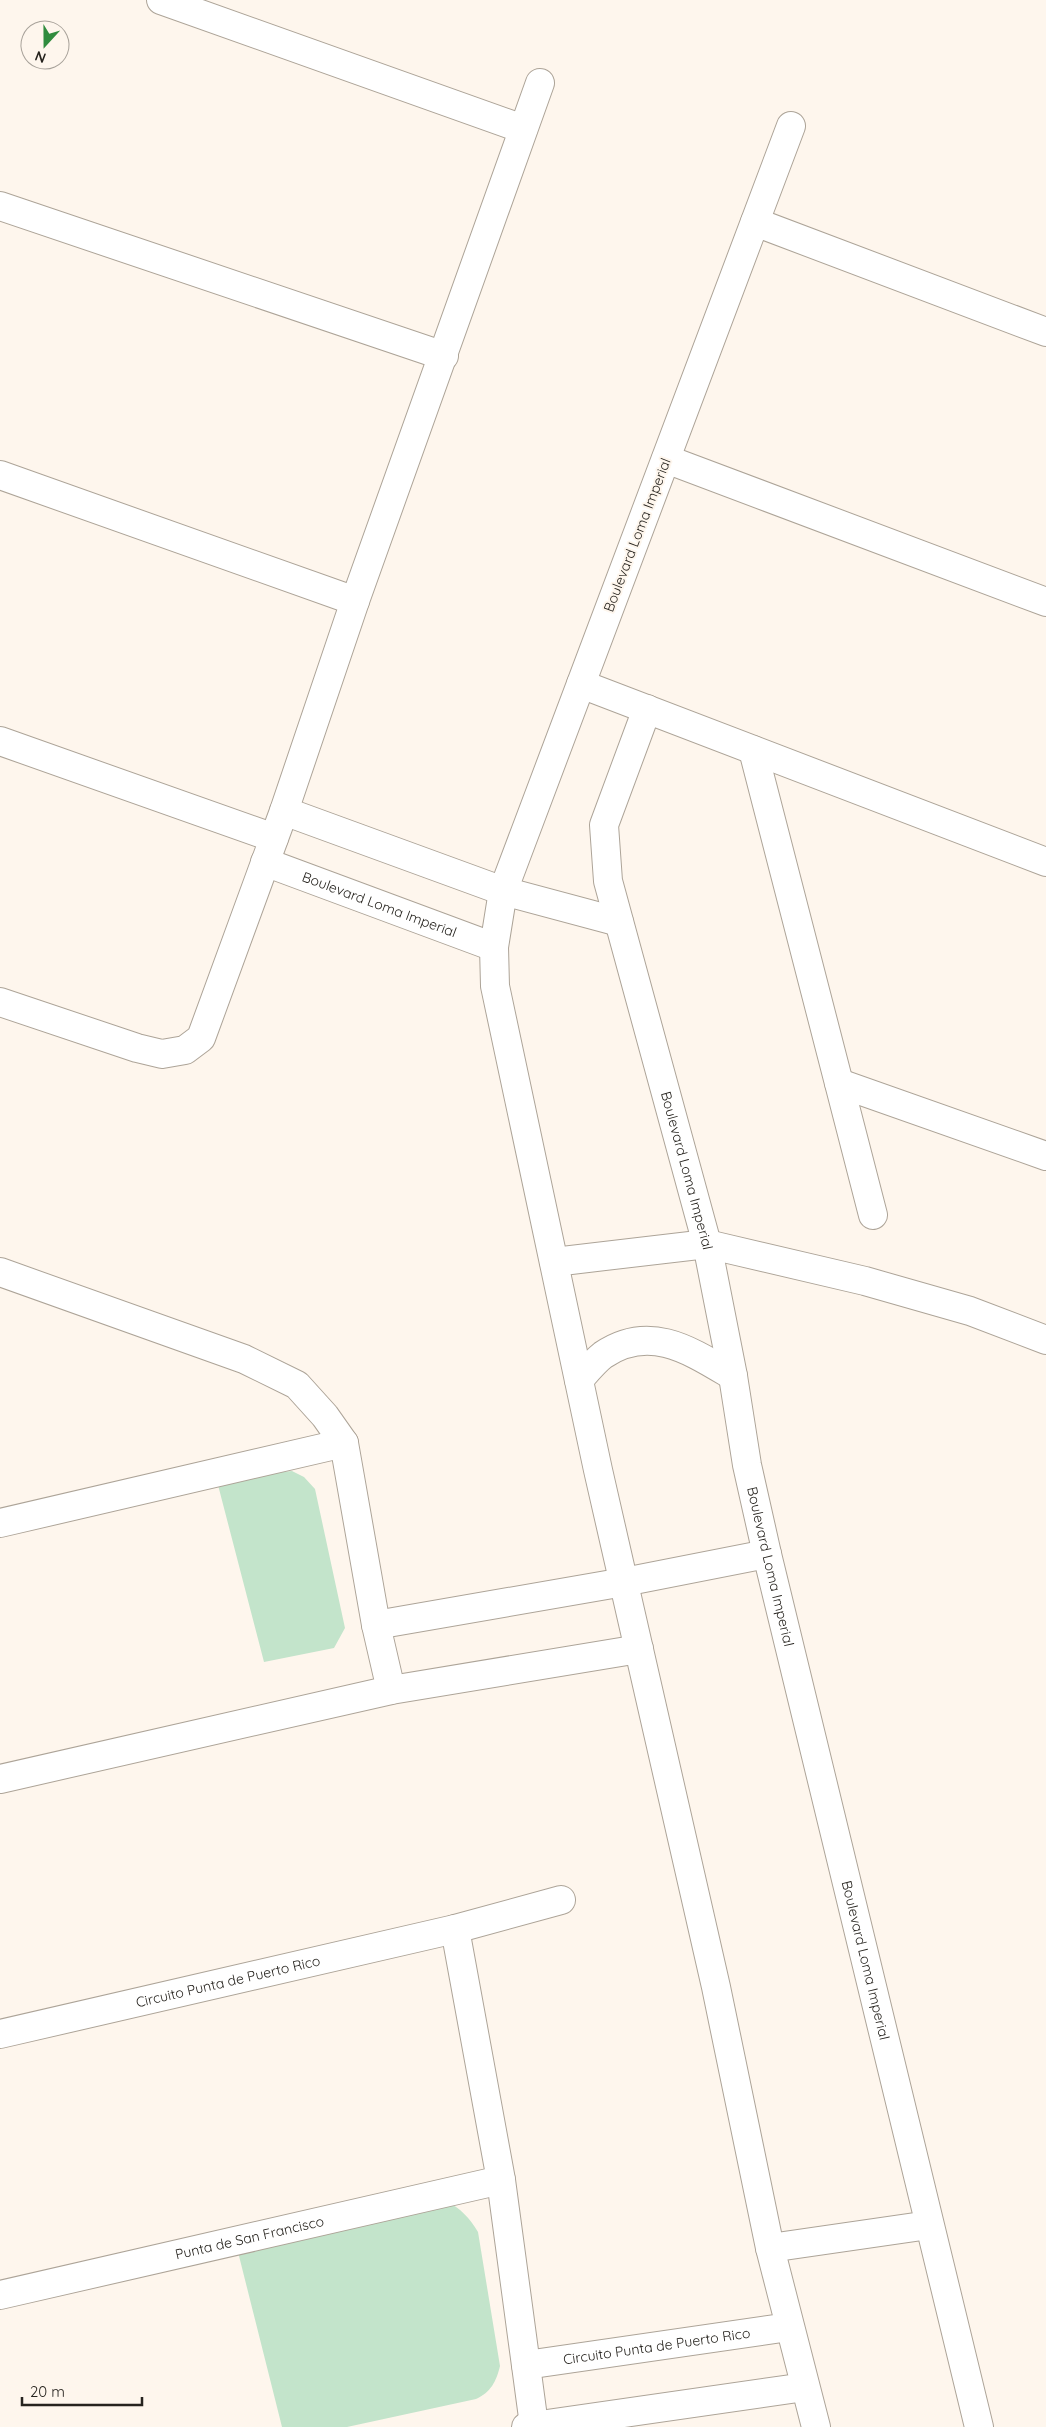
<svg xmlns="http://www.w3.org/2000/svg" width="1046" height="2427" viewBox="0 0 1046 2427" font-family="Quicksand,sans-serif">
<rect width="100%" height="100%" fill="#fef6ed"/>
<path fill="#c3e4cb" d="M292,1471l12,6 11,12 30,139 -11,20 -70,14 -46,-177 54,-12z
M446,2201c15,8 23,16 32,31l22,134c-4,16 -9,26 -24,33l-129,28h-65l-45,-179z"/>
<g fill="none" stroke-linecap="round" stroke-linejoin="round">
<defs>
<g id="minor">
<path d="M161,0l362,129"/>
<path d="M791,126l-288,765 -9,56 1,39 103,484 118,517 54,261 46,179"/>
<path d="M0,206l444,150"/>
<path d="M755,222l291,110"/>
<path d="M666,459l380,143"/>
<path d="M0,475l355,126"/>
<path d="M581,684l465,178"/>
<path id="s1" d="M647,709l-43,116 4,56 99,363 26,132 14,89 20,89 212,873"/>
<path d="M0,741l274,97"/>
<path d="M753,750l120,465"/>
<path d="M284,811l219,80 116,31"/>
<path id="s2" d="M265,862l229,85"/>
<path d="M0,1002l137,46 25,6 23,-4 16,-12 83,-227 71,-210 185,-518"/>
<path d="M839,1083l207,73"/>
<path d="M554,1262l153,-18 158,37 105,30 76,29"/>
<path d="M0,1272l244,87 53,26 28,31 19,27 32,182 15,65"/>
<path d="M579,1380c7,-8 15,-18 24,-25 47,-32 88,-4 130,21"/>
<path d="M0,1523l344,-80"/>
<path d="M376,1625l248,-43 143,-28"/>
<path d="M0,1779l391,-89 248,-41"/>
<path d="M455,1929l46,251 33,245"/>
<path id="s3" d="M0,2034l455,-105 106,-29"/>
<path d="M770,2248l159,-23"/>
<path id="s4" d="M0,2295l501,-115"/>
<path id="s5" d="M526,2365l263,-38"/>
<path d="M526,2427l279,-40"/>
</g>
</defs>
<use href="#minor" stroke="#ada498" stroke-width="30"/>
<use href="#minor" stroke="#fff" stroke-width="28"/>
</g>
<g text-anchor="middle" stroke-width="4" stroke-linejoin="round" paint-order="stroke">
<g font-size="14" fill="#26231e" stroke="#fef6ed">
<text transform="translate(637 535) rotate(-69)" y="5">Boulevard Loma Imperial</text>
<text dy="5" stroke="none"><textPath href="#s2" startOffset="122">Boulevard Loma Imperial</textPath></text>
<text dy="5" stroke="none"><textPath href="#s1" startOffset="480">Boulevard Loma Imperial</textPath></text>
<text dy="5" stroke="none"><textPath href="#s1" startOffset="885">Boulevard Loma Imperial</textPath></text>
<text dy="5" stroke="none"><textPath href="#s1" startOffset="1290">Boulevard Loma Imperial</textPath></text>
<text dy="5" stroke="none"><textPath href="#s3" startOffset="234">Circuito Punta de Puerto Rico</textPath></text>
<text dy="5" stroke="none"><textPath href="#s4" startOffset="256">Punta de San Francisco</textPath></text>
<text dy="5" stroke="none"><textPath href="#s5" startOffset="132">Circuito Punta de Puerto Rico</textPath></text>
</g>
</g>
<g transform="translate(45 45) rotate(201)"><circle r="24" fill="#fef6ed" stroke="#a8a29a"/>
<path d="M0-4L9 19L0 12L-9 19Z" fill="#308c3e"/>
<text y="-8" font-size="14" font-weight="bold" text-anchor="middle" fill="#26231e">N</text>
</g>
<path d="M22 2397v8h120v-8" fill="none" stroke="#26231e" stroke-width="2.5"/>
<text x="30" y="2397" font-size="15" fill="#26231e" stroke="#fef6ed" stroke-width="4" paint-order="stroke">20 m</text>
</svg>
